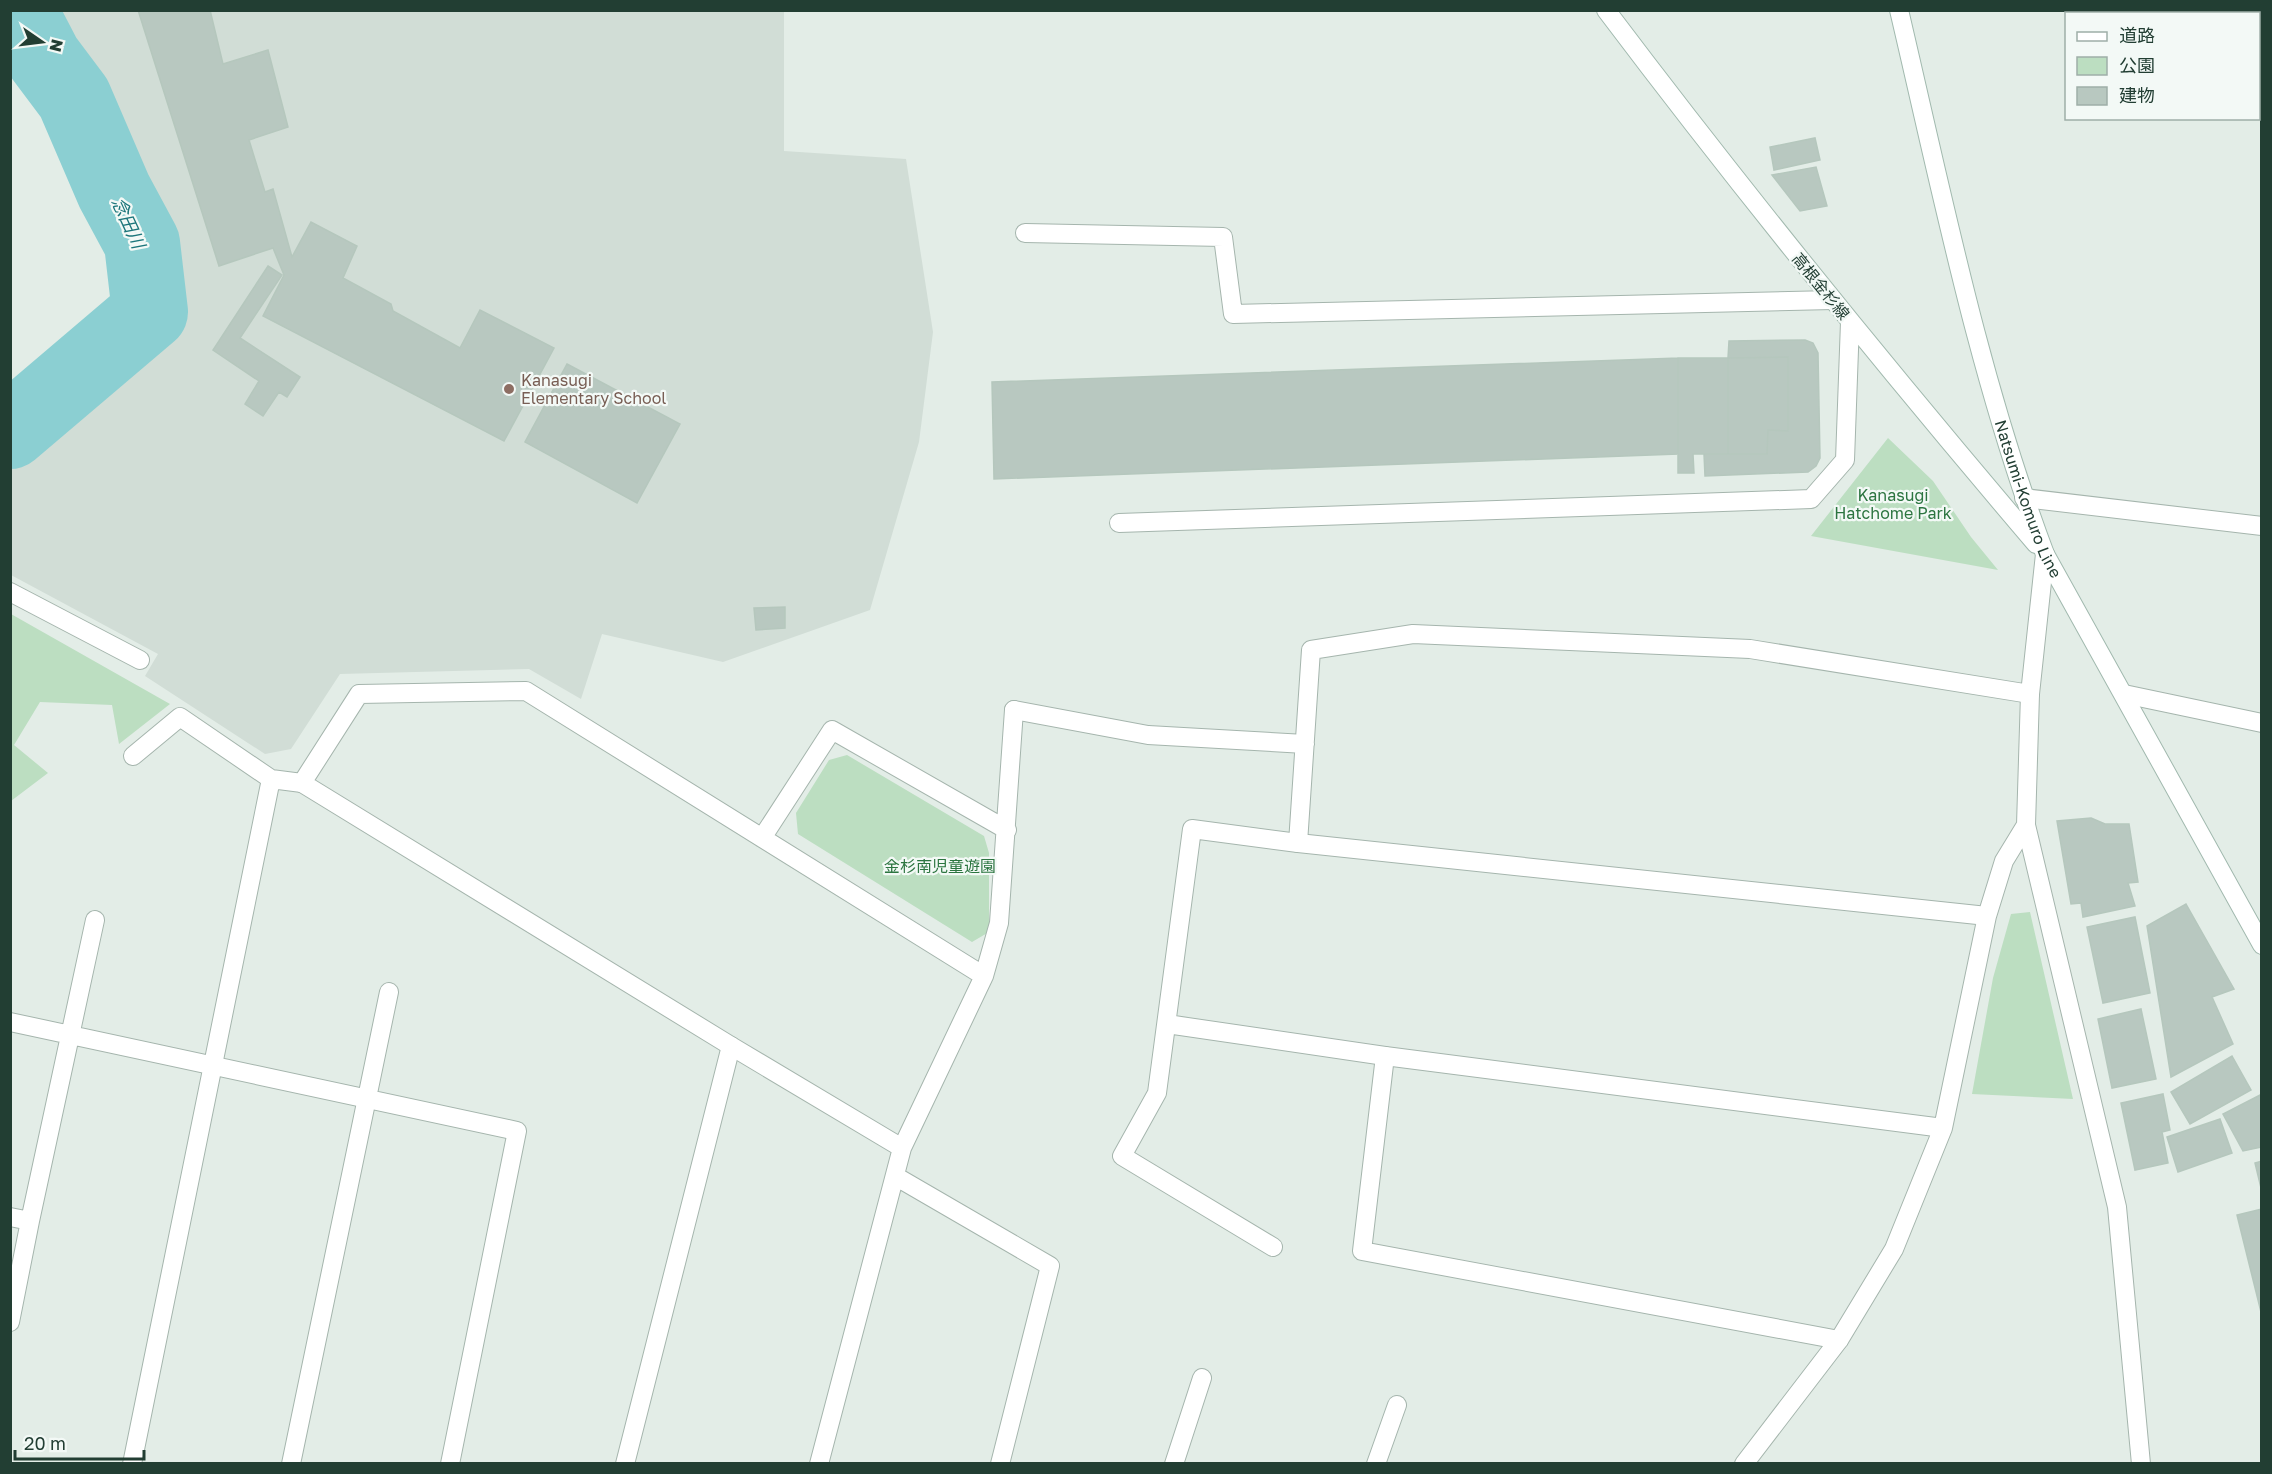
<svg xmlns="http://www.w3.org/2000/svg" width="2272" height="1474" viewBox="0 0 2272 1474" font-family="'Golos Text','Noto Sans JP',sans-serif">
<rect width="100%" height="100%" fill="#e3ede7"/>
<path fill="#d1ddd6" d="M60,11h724v140l122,8 27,173 -14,110 -49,168 -147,52 -121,-28 -21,65 -52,-30 -189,5 -49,75 -26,5 -120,-78 13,-22 -147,-79v-123l149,-116 -8,-100 -39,-136z"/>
<path fill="#bcdec1" d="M1888,438l45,43 38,56 27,33 -187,-34z
M11,614l159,90 -51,40 -7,-39 -72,-3 -26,43 34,28 -37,28z
M847,755l137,81 5,17v79l-17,10 -174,-108 -2,-21 33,-53z
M2030,912l43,187 -101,-5 21,-116 18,-64z"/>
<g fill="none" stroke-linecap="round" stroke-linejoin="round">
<path stroke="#8bcfd2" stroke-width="76" d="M10,431l140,-119 -8,-69 -28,-52 -40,-93 -30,-40 -25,-48"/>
</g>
<path fill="#b8c8c0" stroke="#b5c7bd" stroke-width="1.5" d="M138,10h72l13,54 45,-14 20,77 -39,13 16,52 8,-3 19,68 19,-35 46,24 -14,32 48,26 2,7 67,37 20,-38 74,38 -50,93 -241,-125 21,-41 -11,-27 -54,18z
M1815,138l5,22 -46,10 -4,-23z
M1816,167l11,39 -27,5 -28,-36z
M268,266l14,9 -42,63 60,39 -13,20 -8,-5 -16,24 -18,-12 14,-23 -46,-31z
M1805,340l8,3 5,10 2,105 -4,8 -8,6 -103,4 -1,-22h63l1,-24 20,1v-74l-60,1 1,-17z
M1788,357v74l-20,-1 -1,24h-39v-96z
M1678,358v96l-684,25 -2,-97z
M1678,358h50v96h-35l1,19h-16z
M567,364l113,60 -43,79 -112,-61z
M785,607v21l-29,2 -2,-22z
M2091,818l14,6h24l9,58 -10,1 7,23 -52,11 -2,-14 -10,1 -14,-83z
M2186,904l48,85 -22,8 21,47 -62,33 -24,-151z
M2135,917l15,76 -47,10 -16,-76z
M2141,1009l15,70 -44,9 -14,-69z
M2232,1056l19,34 -61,34 -19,-32z
M2163,1094l7,36 -8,2 6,31 -33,7 -14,-67z
M2262,1094v53l-19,4 -20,-37z
M2220,1119l12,34 -54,19 -11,-35z
M2262,1161v31l-7,-29z
M2262,1209v107l-25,-101z"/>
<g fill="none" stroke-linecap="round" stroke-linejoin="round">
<defs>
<path id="lane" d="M2024,498l238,28
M1119,523l692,-24 34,-39 5,-138
M2124,694l138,29
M1014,710l134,25 157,9
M133,756l47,-39 91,62 31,4
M1298,843l13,-193 102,-16 337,15 280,45
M10,1022l507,109 -67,333
M1385,1056l-23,195 477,89
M10,1217l20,4
M10,1322l20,-101 65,-301
M132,1464l139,-685
M291,1464l98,-472
M625,1464l106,-418
M1376,1464l21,-59"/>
<path id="street" d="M1025,233l198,4 10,77 600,-14
M2045,554l-15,140 -4,131 91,382 24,257
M10,592l130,68
M762,838l70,-108 175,100
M1167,1024l218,32 558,72
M902,1148l-171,-102 -429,-263 57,-89 167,-3 458,285
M895,1176l155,90 -50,198
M1273,1247l-151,-91 35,-63 35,-264 106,14 689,73
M819,1464l83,-316 82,-172 15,-53 15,-213
M1174,1464l28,-86
M1744,1464l95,-124 55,-91 49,-121 44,-212 17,-55 22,-36"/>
<g id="secondary">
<path d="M1606,10c138,183 282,360 430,534"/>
<path id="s1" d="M1899,10c43,183 80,369 146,544l217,391"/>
</g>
</defs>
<use href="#lane" stroke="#a5b5ad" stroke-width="20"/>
<use href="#street" stroke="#a5b5ad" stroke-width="20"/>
<use href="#secondary" stroke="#a1b9ae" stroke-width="20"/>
<use href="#lane" stroke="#fff" stroke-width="18"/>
<use href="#street" stroke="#fff" stroke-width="18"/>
<use href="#secondary" stroke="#fff" stroke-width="18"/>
</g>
<circle fill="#8d6e63" stroke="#f3f9f6" stroke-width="2" cx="509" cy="389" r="6"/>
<g text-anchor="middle" stroke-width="4.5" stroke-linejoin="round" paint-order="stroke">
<g font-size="16" fill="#223e33" stroke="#f3f9f6">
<text transform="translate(1821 286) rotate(51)" y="6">高根金杉線</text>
<text dy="6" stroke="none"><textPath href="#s1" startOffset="506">Natsumi-Komuro Line</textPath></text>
</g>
<g font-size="16" fill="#785e54" stroke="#f3f9f6" text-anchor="start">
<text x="521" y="386">Kanasugi<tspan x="521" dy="18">Elementary School</tspan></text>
</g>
<g font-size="16" fill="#2c7540" stroke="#f3f9f6">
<text x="1893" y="501">Kanasugi<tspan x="1893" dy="18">Hatchome Park</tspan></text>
<text x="940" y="872">金杉南児童遊園</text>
</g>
<g font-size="18" font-style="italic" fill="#1c767b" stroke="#f3f9f6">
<text transform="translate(128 223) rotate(65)" y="6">念田川</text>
</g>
</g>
<rect width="2272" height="1474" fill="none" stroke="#223e33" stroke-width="24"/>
<rect x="2065" y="12" width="195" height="108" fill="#f3f9f6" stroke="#9faea8" stroke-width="1.5"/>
<rect x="2077" y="32" width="30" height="9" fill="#ffffff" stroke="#9faea8" stroke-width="1.5"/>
<text x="2119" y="42" font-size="18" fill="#223e33">道路</text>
<rect x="2077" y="57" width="30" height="18" fill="#bcdec1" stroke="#9faea8" stroke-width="1.5"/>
<text x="2119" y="72" font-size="18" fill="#223e33">公園</text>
<rect x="2077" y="87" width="30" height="18" fill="#b8c8c0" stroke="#9faea8" stroke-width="1.5"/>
<text x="2119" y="102" font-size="18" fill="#223e33">建物</text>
<g transform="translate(42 42) rotate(104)" stroke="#f3f9f6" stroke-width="4.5" paint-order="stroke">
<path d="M0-4.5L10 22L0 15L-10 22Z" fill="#223e33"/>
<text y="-9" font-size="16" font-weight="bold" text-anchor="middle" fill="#223e33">N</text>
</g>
<path d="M15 1450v9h129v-9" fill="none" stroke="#223e33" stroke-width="3"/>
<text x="24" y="1450" font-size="18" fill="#223e33" stroke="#f3f9f6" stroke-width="4.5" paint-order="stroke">20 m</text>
</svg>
